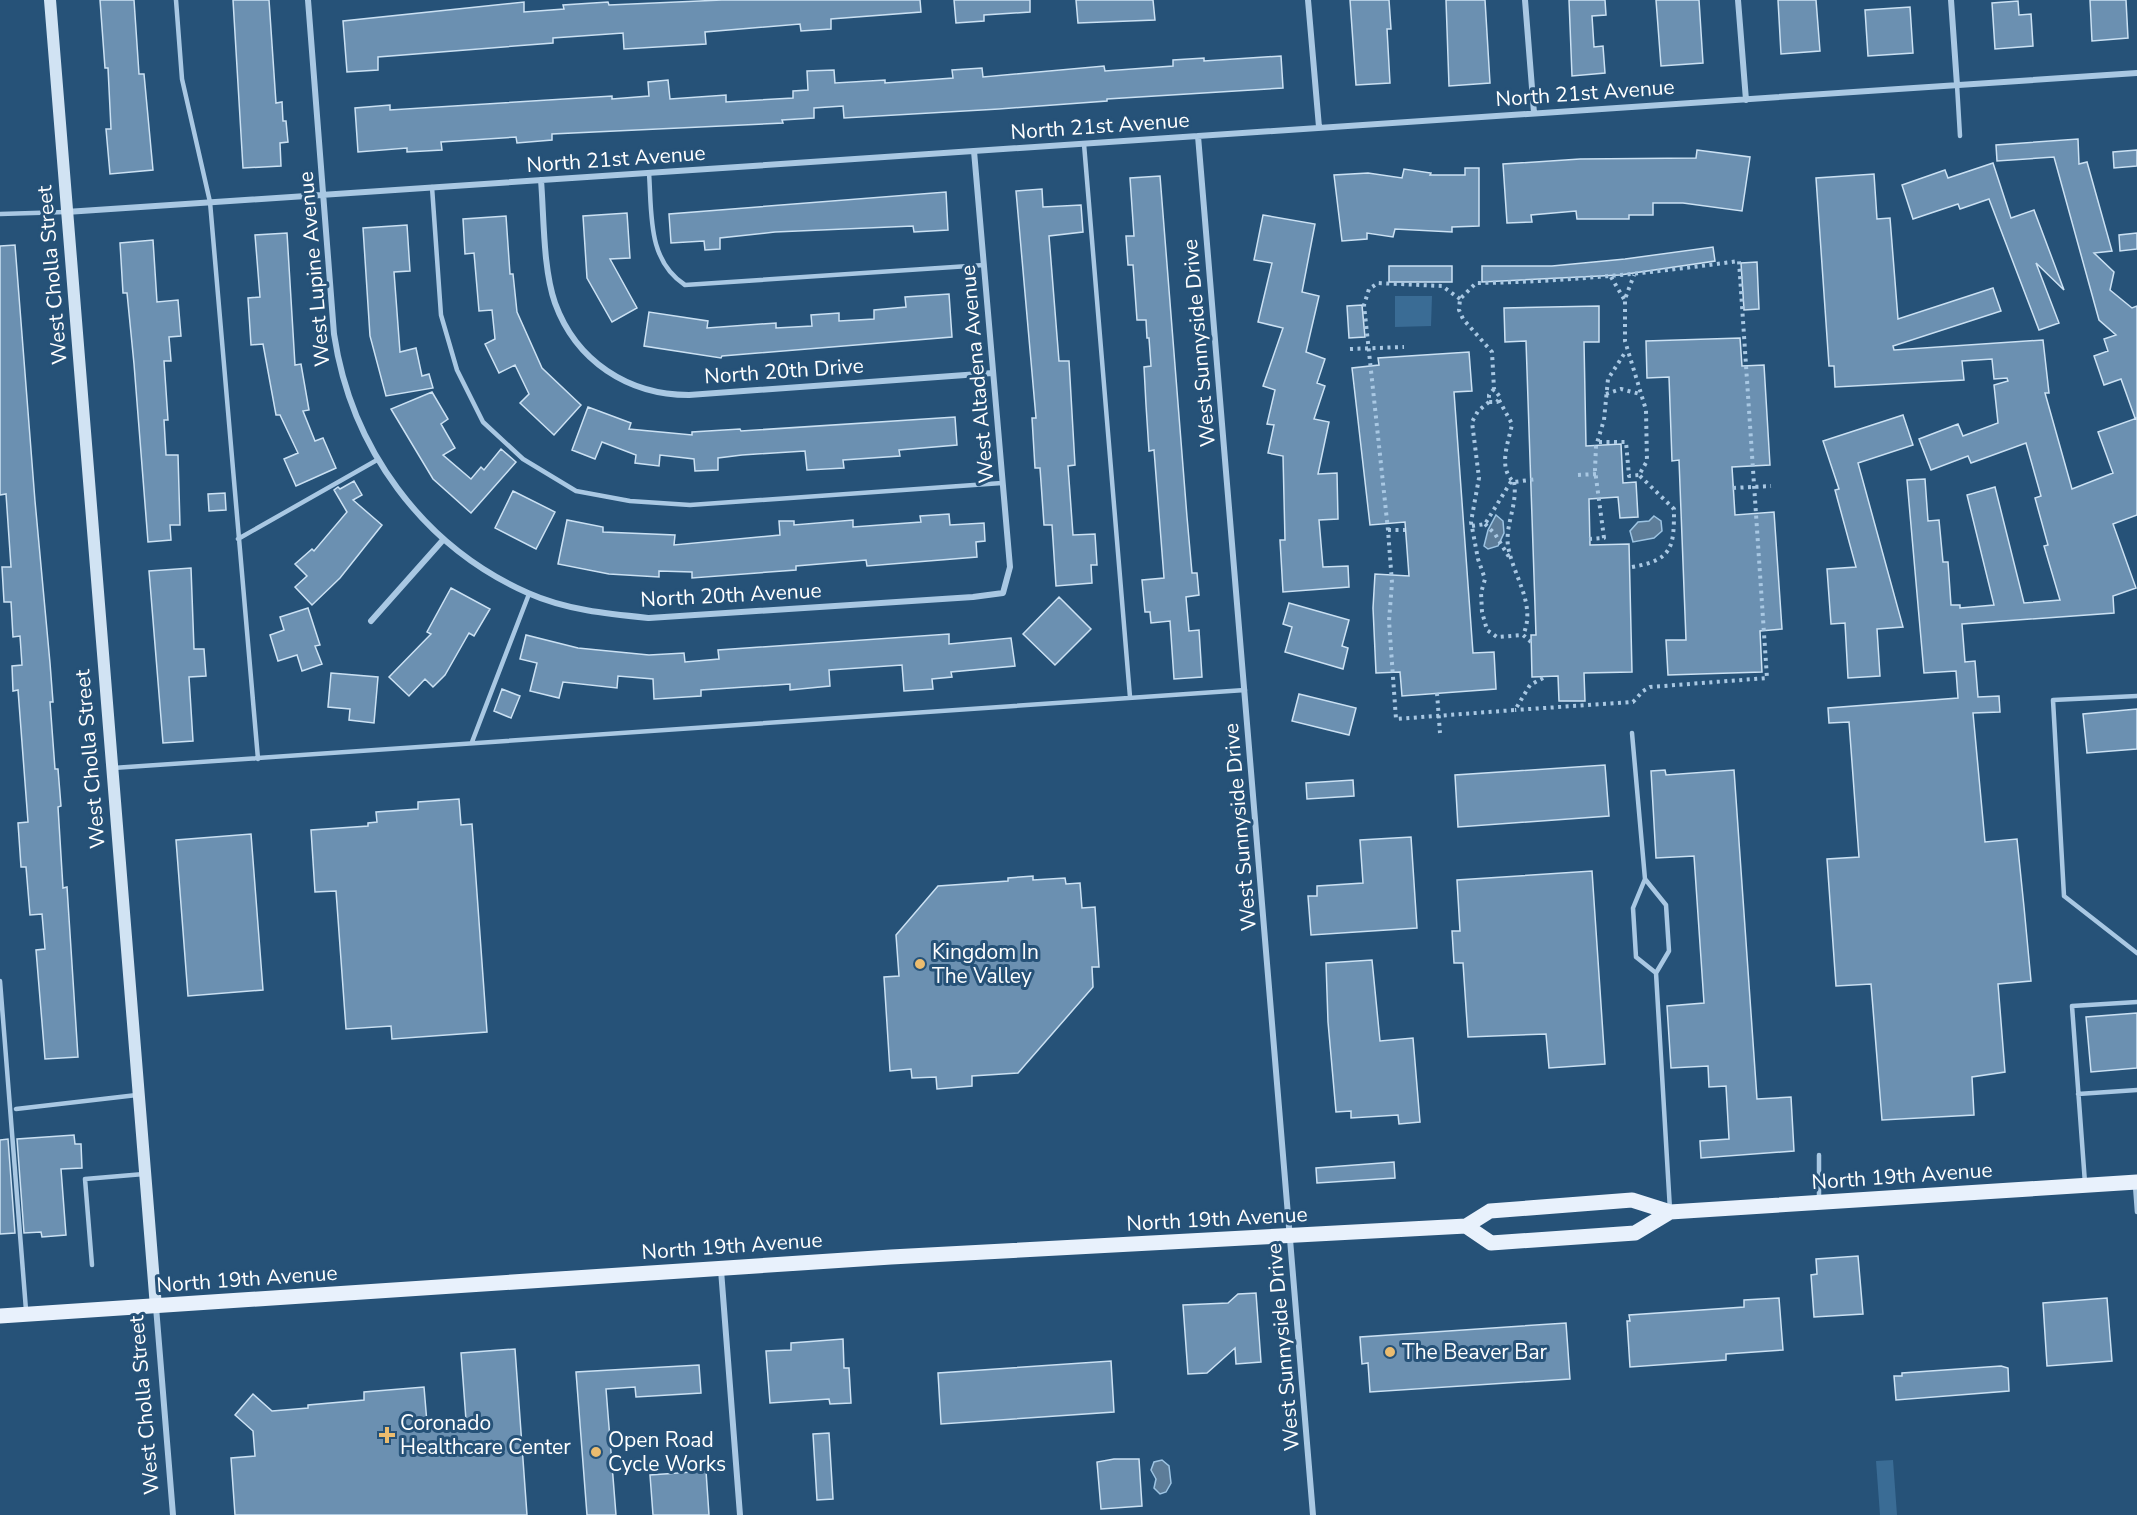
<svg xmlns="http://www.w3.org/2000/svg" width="2137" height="1515" viewBox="0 0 2137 1515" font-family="'Nunito Sans',sans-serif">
<rect width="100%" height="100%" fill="#265278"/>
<path fill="#3a6c95" d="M1395,296h37l-1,30 -36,1z
M1893,1460l4,55h-17l-4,-54z"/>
<path fill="#5d7d99" stroke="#9dc4e3" stroke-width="1.5" d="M1496,515l7,6 1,12 -6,13 -10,3 -4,-3 4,-16z
M1654,516l7,5 1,10 -8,7 -21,4 -3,-11 8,-9 11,-1z
M1162,1460l7,6 2,17 -5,9 -6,2 -6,-6 2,-9 -5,-9 3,-8z"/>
<path fill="#6b90b1" stroke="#cbe1f3" stroke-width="1.5" d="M100,0h34l5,74h5l9,96 -43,4 -4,-45h5l-3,-61h-3z
M233,0h36l7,103 6,-1 1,19h3l2,21 -8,1 1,23 -38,2z
M722,0h198l1,12 -90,7v10l-30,2 -1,-7 -95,8 1,12 -82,5 -1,-16 -70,5v5l-175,14v13l-31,2 -4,-51 181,-19v10l40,-3 -1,-4 45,-3 1,3z
M954,0h76v12l-46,3v6l-28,2z
M1076,0h77l2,20 -77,3z
M1350,0h39l2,29h-4l3,54 -34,2z
M1446,0h39l5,83 -41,3z
M1569,0h36l1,15 -14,1 2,31 9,-1 2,27 -33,3z
M1656,0h43l4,63 -42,3z
M1778,0h38l4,51 -39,3z
M2090,0h36l2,38 -36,3z
M2018,1l1,14 12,-1 2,32 -38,3 -3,-46z
M1910,7l3,46 -45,3 -3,-46z
M1281,56l2,32 -176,11v2l-108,8 -155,9 -1,-12 -29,2v10l-32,2 1,3 -231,11v6l-35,3 -1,-6 -75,5 1,8 -35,2v-4l-49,4 -3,-44 35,-3v5l222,-14v3l37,-3 -1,-14 20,-2 2,19 56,-4v7l67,-4v-7l15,-1 -1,-19 27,-1 1,13 50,-3v3l68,-5 -1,-8 30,-2 1,9 121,-11 1,5 68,-5v-6l31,-2v3z
M2078,139l1,25 8,-2 25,89 -18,2 20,19 -4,18 22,18 5,-2v112h-2l-14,-39 -17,6 -10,-29 14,-5 -4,-12 12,-4 -17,-15 -45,-163 -57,4 -1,-16z
M1697,150l53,7 -8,54 -59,-8h-30v12h-24v4h-52l-1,-8 -45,4 1,7 -25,1 -4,-59 77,-5 116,-1z
M2137,150v16l-23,2 -1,-16z
M1993,163l18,55 23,-8 30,80 -28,-27 23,60 -20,7 -50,-131 -29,10 -2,-5 -45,15 -11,-34 43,-15 3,8z
M1465,168h14v58l-27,1v5l-57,-3 -2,8 -26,-4v6l-25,2 -8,-66 34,-2 34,5 2,-9 27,4 -1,2h35z
M1874,174l3,45 13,-1 8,101 95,-31 8,23 -108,35 1,4 149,-10 6,53h-4l27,96 41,-16 -15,-41 39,-14v97l-24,9 23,64 -23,8 1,17 -152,11 3,38 10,-1 3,36 21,-1 1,16 -27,1 12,129 32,-3 7,68 7,74 -33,3 7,88 -33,5 2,38 -92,5 -11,-136 -35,2 -9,-127 32,-2 -10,-135 -20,1 -1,-15 130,-10 -2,-27 -32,2 -17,-193 18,-1 3,42 11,-1 4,42h5l3,43h9v3l34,-3 -27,-110 28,-8 29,116 36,-3 -16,-54 4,-1 -13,-47 6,-2 -15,-53 -55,20 -3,-7 -37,14 -12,-31 39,-15 5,12 35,-13 -4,-38 14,-4 -1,-3 -13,1 -2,-20 -30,2 2,19 -129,7 -1,-21h-5l-13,-188z
M1160,176l27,341 5,56h5l2,22 -13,2 3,34 10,-1 3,47 -28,2 -4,-58 -19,2 -1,-11h-5l-3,-32 22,-2 -10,-128 -5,1 -3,-46 -2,-38 7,-1 -2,-28h-2l-1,-18h-9l-4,-55h-5l-2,-29h8l-4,-58z
M1042,189l1,18 38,-2 2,27 -34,4 10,125h10l6,104 -7,1 5,69 22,-1 2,31h-6l1,18 -36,3 -4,-61h-8l-4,-57h-5l-3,-50h4l-20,-227z
M946,192l2,38 -34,2 -1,-6 -138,6 -55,6v11l-15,1 -1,-9 -33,2 -2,-29z
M627,213l3,45 -20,1 27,49 -25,14 -25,-44 -4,-62z
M1263,215l52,9 -13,68 17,4 -13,56 19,7 -8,24 8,3 -11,33 15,3 -11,52 19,-1 1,46 -19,1 4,47 25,-1 1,21 -66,5 -3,-52h5l-2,-84 -15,-3 6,-28 -7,-1 8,-34 -12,-4 20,-58 -25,-6 14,-59 -18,-3z
M506,216l4,58h3l4,38 25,56 39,37 -27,30 -34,-32 9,-9 -14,-29 -16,8 -14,-29 10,-5 -3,-29 -13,1 -5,-58 -9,1 -2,-35z
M407,225l3,46 -16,1 6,80 16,-4 6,28 7,-2 4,14 -47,8 -16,-60 -7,-108z
M287,233l8,132 6,-1 8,46 -6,1 12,30 8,-3 13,30 -40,18 -12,-27 14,-6 -18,-38h-4l-13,-71 -12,1 -3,-47 12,-1 -5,-62z
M2137,233v16l-17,2 -1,-16z
M153,240l4,62 21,-2 3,36 -12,1 2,24h-7l4,59h-4l2,35h12l2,70h-10l1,15 -23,2 -14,-178 -7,-71h-4l-3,-50z
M15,245l20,256 15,162 3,39h-3l5,67h3l3,37 -3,1 5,81 4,-1 11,170 -33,2 -9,-109 9,-1 -3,-35 -12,1 -4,-48h-5l-3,-44 10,-1 -10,-132 -5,1 -1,-25 10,-1 -2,-29 -7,1 -2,-35h-7l-2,-35h9l-5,-73 -6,1v-249z
M1713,247l2,14 -95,14 -138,7v-16h70l73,-7z
M1757,262l2,47 -15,1 -3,-47z
M1389,266h63v16h-63z
M949,294l3,43 -230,19 -1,2 -77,-12 5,-34 59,9 -1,7 69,-5v5l36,-2 -1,-11 28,-2v8l35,-2v-9l32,-3 -1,-10z
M1362,305l3,32 -16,1 -2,-32z
M1599,306v36h-15l2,104 35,-2 2,39 13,-1 2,35 -18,1 -2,-21 -29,2 1,46 39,-1 3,128 -48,1 1,28h-26l-1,-25 -26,1 -1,-42h5l-10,-294 -21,1 -1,-34z
M1740,338l2,28 22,-1 6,100 -38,2 3,48 39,-3 8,117 -22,2 2,41 -94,3 -2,-35h20l-7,-180 -7,1 -3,-84 -22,1 -1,-37z
M1469,352l3,39 -18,1 19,261 21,-1 2,37 -94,7 -2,-24 -24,1 -3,-65 2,-34 34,2 -4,-54 -35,3 -18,-157 27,-3 -1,-7z
M432,392l16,27 -7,5 14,24 -12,7 28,24 10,-12 3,3 17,-21 15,13 -45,51 -38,-34 -42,-70z
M588,407l43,16 -2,6 63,6v-3l48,-3 1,2 214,-14 2,28 -58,5 1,6 -57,4 1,8 -37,2 -2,-19 -63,4 -24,3v12l-23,1 -1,-12 -34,-4 -1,11 -24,-3 1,-8 -34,-13 -7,17 -23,-9z
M1903,415l10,30 -55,18 45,164 -26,2 3,47 -32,2 -3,-55 -14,1 -4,-55 29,-2 -21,-77 4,-1 -16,-48z
M354,481l8,14 -9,5 29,25 -42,53 -28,27 -17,-18 12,-11 -12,-12 17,-15 2,2 33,-39 -13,-22 4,-3 2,2z
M513,491l42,21 -19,37 -41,-21z
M225,493l1,17 -17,1 -1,-17z
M949,514l1,11 34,-2 1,18 -9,1 1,15 -110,9 -1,-6 -70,6v4l-104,8v-6l-33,-1v6l-50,-3 -51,-10 9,-44 36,7v5l72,3 -1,10 106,-10 -1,-14h15v4l59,-5v7l68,-5 -1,-6z
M191,568l3,81h10l2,27 -17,1 4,64 -30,2 -14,-172z
M451,588l39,21 -16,27 -5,-3 -24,42 -12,12 -8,-8 -16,17 -20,-19 42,-43 -4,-2z
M1059,597l32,32 -36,36 -32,-31z
M1289,603l60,17 -7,26 6,2 -5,21 -58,-17 7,-25 -9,-3z
M308,608l12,37 -5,1 7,18 -20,7 -5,-16 -19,6 -8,-26 14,-5 -4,-13z
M949,634v10l62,-6 4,28 -64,6 1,5 -20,2 1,10 -29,2 -2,-26 -73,5 1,16 -40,4v-6l-89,6v6l-47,3 -1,-20 -35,-3 -1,12 -54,-6 -4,16 -29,-7 7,-28 -17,-4 6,-24 52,13 71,7 35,-2 1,9 34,-3 -1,-9z
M331,673l47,4 -4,46 -25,-3 1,-11 -22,-2z
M502,689l18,7 -9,22 -17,-7z
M1299,694l57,14 -7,27 -57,-14z
M2137,709v40l-50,4 -4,-39z
M1605,765l4,51 -151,11 -3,-52z
M1665,770l1,5 68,-5 23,329 34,-2 3,54 -93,7 -1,-17 29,-2 -3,-53 -17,1 -1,-21 -37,2 -4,-62 37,-3 -10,-147 -38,2 -5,-87z
M1353,780l1,16 -47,3 -1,-16z
M459,799l2,26 11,-1 15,208 -95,7 -1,-13 -45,3 -10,-138 -21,1 -4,-62 57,-4v-3l9,-1 -1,-10 42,-3v-7z
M251,834l12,156 -75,6 -12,-156z
M1411,837l6,91 -106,7 -3,-39h9v-10l46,-3 -3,-43z
M1592,871l13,193 -56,4 -3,-34 -78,3 -5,-74h-9l-2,-32h8l-3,-51z
M1033,876v4l32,-2 1,6 14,-1 2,25 13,-1 4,60h-7l1,20 -75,86 -46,3v10l-35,3 -1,-12 -24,1 -1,-9 -21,2 -6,-94 15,-1 -3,-41 42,-49 70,-5v-3z
M1372,960l8,81 33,-3 7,84 -21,2 -1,-9 -47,3v-7l-15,1 -8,-90 -2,-59z
M2137,1013v55l-46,4 -5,-55z
M74,1135l1,9h6l1,24 -21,1 5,66 -24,2 -1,-5 -17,1 -7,-94z
M8,1139l7,94 -15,1v-94z
M1394,1162l1,16 -78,5 -1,-15z
M1858,1256l5,58 -49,3 -3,-42 6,-1 -1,-15z
M1256,1293l5,69 -25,2 -1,-16 -28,25 -19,1 -5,-69 45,-2 10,-9z
M1779,1298l4,52 -57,4v6l-96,7 -3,-46h3l-1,-6 115,-8v-7z
M2107,1298l5,63 -65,5 -4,-63z
M1566,1323l4,56 -200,13 -2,-29 -6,1 -2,-27z
M843,1339l1,29h5l2,35 -21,1 -1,-5 -59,4 -4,-52 25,-1v-7z
M515,1349l12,166h-292l-4,-57 24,-2 -2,-25 -18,-16 18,-21 19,17 36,-3v-3l56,-5v-8l60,-5 3,36 39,-3 -5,-67z
M1111,1361l3,51 -173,12 -3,-51z
M699,1365l2,28 -65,4 -1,-10 -29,2 10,126h-29l-11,-143z
M2001,1366l7,2 1,23 -113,9 -2,-24h8v-3z
M829,1433l4,66 -16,1 -4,-66z
M1114,1459h25l3,47 -41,3 -4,-47z
M706,1471l3,44h-56l-3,-40z"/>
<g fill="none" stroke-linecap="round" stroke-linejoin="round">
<path stroke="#a9c8e3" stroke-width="4" stroke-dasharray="3 4.5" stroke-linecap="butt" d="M1611,277l13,22
M1460,299l-18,-13 -64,-3 -9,6 -5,16 24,225 4,53 -3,38 7,98 119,-9 15,-25 15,-8
M1350,349l54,-2
M1494,389l-5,6v7h8l3,-5 -6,-8 -2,-37 -29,-33 -4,-9 1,-11 16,-16c89,-1 175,-10 263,-22l28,417 -117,9 -7,4 -10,11 -118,8
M1606,394l15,-5 19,5
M1499,400l13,24c-3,17 -15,44 2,58l23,-3
M1489,402l-11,9 -6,11 7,56 -8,44 7,37 7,20 -4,14 1,19 5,18 10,7 26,-2 8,7
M1599,442h27l3,34 10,-1
M1578,475l18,-1
M1514,482c4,22 -9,43 -6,64 5,30 29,59 15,89
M1733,488l38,-2
M1485,524l10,10 14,23
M1472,526l13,-2 27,-44
M1388,530h17
M1589,539l15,-1 -9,-68 1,-24 8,-26 4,-41 18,-28
M1632,567c41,-7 42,-20 42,-58l-35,-34 8,-14 -1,-51 -21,-69v-42l9,-24
M1437,693l3,40"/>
<path stroke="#a9c8e3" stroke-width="4.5" d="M176,0l6,79 28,123 48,557
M1957,85l3,51
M1084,144l46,553
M649,173c3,41 -2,87 36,112l299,-20
M432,187l9,128 16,55 26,52 40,37 53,32 54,10 60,4 312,-22
M0,214l66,-2
M238,539l139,-79
M2137,696l-84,4 11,196 73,57
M1632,733l13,146 -12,29 3,49 20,16
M472,742l57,-148
M113,768l1132,-78
M1645,879l21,26 3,46 -13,22 14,237
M0,981l26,329
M2078,1094l59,-4
M16,1109l121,-14
M2085,1183l-13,-177 65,-4
M2135,1185l2,27
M1819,1200v-45
M92,1265l-7,-86 59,-5"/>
<path stroke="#a9c8e3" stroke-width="6" d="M308,0l26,334c17,114 88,212 194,259 38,17 80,21 121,25l324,-21 30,-4 7,-26 -36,-416
M1308,0l11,127
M1525,0l9,113
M1738,0l8,100
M1951,0l6,85
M1198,136l115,1379
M541,180c3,37 2,89 14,123 21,58 73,92 134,92l304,-22
M66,212l2071,-139
M371,621l72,-81
M721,1270l19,245
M156,1307l17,208"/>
<path stroke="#d1e3f3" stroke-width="12" d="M50,0l106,1307"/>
<path stroke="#e8f1fc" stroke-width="15" d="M1466,1226l25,17 144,-10 35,-21
M0,1316l891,-59 575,-31 24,-15 142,-11 38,12 467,-30"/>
</g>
<g fill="#ebbc6f" stroke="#265278" stroke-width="2">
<circle cx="920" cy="964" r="6"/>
<circle cx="1390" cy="1352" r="6"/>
<path d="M384 1426h6v6h6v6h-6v6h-6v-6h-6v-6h6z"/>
<circle cx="596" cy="1452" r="6"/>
</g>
<g text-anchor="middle" stroke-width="6" stroke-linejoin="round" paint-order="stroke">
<g font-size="21" fill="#fff" stroke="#265278">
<text transform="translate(1585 93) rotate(-4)" y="7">North 21st Avenue</text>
<text transform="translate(1100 126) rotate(-4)" y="7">North 21st Avenue</text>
<text transform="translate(616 159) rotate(-4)" y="7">North 21st Avenue</text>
<text transform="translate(314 269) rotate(-95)" y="7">West Lupine Avenue</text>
<text transform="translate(52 275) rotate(-95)" y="7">West Cholla Street</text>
<text transform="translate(1199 343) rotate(-95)" y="7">West Sunnyside Drive</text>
<text transform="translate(784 371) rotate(-4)" y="7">North 20th Drive</text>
<text transform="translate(977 374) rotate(-95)" y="7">West Altadena Avenue</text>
<text transform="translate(731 595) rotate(-3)" y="7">North 20th Avenue</text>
<text transform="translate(90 759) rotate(-95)" y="7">West Cholla Street</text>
<text transform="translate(1240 827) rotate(-95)" y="7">West Sunnyside Drive</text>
<text transform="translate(1902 1176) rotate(-4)" y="7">North 19th Avenue</text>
<text transform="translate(1217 1219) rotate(-3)" y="7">North 19th Avenue</text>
<text transform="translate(732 1246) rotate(-4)" y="7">North 19th Avenue</text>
<text transform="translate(247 1279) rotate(-4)" y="7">North 19th Avenue</text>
<text transform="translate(1283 1347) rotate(-95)" y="7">West Sunnyside Drive</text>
<text transform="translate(144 1405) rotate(-95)" y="7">West Cholla Street</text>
</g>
<g font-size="21" fill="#fff" stroke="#265278" text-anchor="start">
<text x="932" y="959">Kingdom In<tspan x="932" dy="24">The Valley</tspan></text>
<text x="1402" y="1359">The Beaver Bar</text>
<text x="400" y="1430">Coronado<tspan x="400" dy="24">Healthcare Center</tspan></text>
<text x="608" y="1447">Open Road<tspan x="608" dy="24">Cycle Works</tspan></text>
</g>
</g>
</svg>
